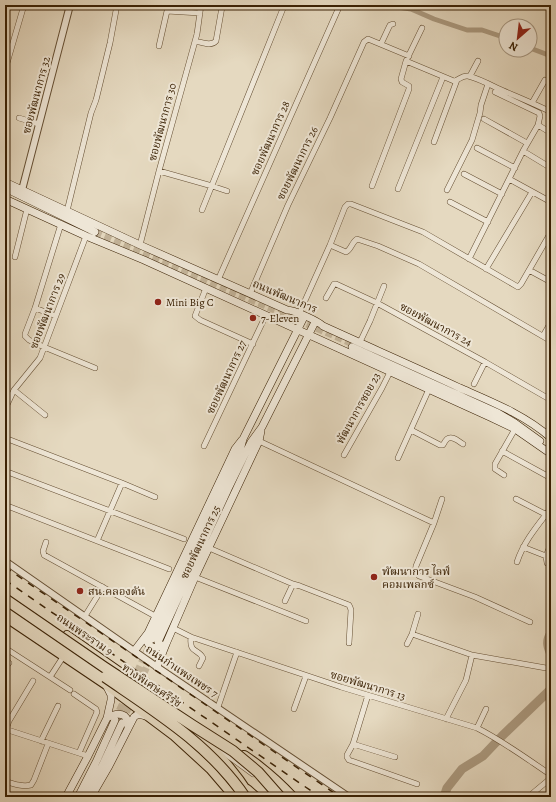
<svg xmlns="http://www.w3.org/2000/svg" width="556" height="802" viewBox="0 0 556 802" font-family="Alegreya,'Noto Serif Thai',serif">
<rect width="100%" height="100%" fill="#e5d9c0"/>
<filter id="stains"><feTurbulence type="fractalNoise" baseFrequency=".005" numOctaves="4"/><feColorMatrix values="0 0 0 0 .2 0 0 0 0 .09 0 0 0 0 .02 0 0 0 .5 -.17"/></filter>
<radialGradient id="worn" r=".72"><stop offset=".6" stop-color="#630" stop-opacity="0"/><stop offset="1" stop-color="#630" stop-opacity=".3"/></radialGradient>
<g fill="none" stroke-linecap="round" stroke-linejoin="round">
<path stroke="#ab9a80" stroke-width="5" d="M385,5l26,4 23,10 33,11h15l24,8
M530,48l21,8"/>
<path stroke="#ab9a80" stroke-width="9" d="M551,633c-5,8 -4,13 0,21
M444,797l3,-9 15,-19 21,-13 19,-20 49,-47"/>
<path stroke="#c3b49a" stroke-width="7" stroke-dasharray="7 3.5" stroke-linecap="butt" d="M95,232l258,112
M115,720l37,-80
M122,722l35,-78"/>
<defs>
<path id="minor" d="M169,5l-2,6 33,2
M195,41c6,1 16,6 21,0l6,-34
M381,44l8,-17 1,-2 3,-1
M159,46l8,-35
M406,61l48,20c5,-1 8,-6 14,-5 9,2 21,8 29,12 18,8 36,15 54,24
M5,70l19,-65
M470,76l8,-15
M532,103l13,-23
M19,118l20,6
M484,119l43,24
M538,125l13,8
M434,142l23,-62
M477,148l38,20
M523,151l28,17
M159,171l53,15 15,5
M464,174l38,20
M509,179l42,23
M372,186l37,-97v-3l-7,-4 -1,-3 5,-18 16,-33
M398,189l45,-112
M447,190l25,-50 8,-27 1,-8 7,-21
M450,202l38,20
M202,210l82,-204
M67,211l24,-98 5,-13 14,-57 7,-38
M61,224l-26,84 -10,26v2l4,4 15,7 51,21
M140,245l19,-74 38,-137 4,-29
M330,245l15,-38 3,-3h3l72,28 95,55 3,-3 30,-52
M15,257l12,-48
M469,259l54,-108 15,-26 2,-9 -1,-3 -44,-21
M486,269l46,-77
M529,270l22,12
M218,280l122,-275
M206,288l-11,28 5,4 53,24
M250,294l38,-89 42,-87 34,-76 4,-3 41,17
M326,298l8,-14h2l41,19 108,59 66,38
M35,308l21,8
M299,314l31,-69 16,7c5,-2 6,-10 11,-13l21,7 41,18 132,77
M543,336l8,-14
M360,342l10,-21 14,-35
M474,384l11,-22
M14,390l31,25
M5,409l9,-19 26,-32 46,-122
M411,430l29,15h3c1,-2 2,-4 4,-6 5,-4 11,2 16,5
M5,438l117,45 33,14
M259,441l175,82
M204,446l62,-131
M502,451l49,27
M344,455l38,-67 8,-16
M398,458l31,-69
M5,471l179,68
M504,475l-9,-6v-5l20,-35
M442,499l-8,24 -18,43c-1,5 0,7 3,10l56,21 55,25
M516,499l31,16
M5,505l164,64
M97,541l25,-58
M46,542l-3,9 1,4 111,61
M523,547l23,9
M209,548l84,36 7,2 49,19 1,2 1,3 -2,33
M517,562c7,-21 21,-37 34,-54
M547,563l-1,-7 4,-10
M195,577l111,44
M285,601l8,-17
M85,616l18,-29
M173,628l18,9 150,50 136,41c26,13 50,31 74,47
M412,634l60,21 74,13
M191,637c-2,17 7,11 12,21l-4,8
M407,644l5,-10 6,-20
M5,648l65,42
M5,668l4,-5
M50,677l13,-20
M74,694l22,15 1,3 -18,41
M368,695l-15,49 42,13
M218,707l19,-55
M294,709l12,-33
M446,719l20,-39 6,-25
M477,728l9,-19
M5,729l83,27
M6,729l3,-8 24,-40
M41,741l17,-35
M353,744l-6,11v2l2,3 68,24
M216,747l37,27
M5,781c9,3 17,6 26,4l3,-5 14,-36
M531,797l2,-4 18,-15"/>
<path id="tertiary" d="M22,190l48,-185
M5,561l152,106 192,130"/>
<path id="secondary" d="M5,182l135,63 147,65c7,0 31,11 36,16 46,21 92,41 137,62 32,14 65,27 91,50
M5,188l90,44
M5,199l81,37 58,24 346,157 25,12 36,25
M352,347l146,66 17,10 25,18
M147,635c-2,7 2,12 9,13l10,-4
M152,639l88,-189 3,-11 61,-122
M158,642l70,-153 23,-47 11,-15 53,-105
M135,650l13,-17 87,-184 7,-9
M157,667l9,-23 29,-67 64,-136 2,-10
M107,718c10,-6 22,-6 21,9
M66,797l22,-41 19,-38 4,-18v-5l-5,-10
M78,797l19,-37 18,-40
M85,797l18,-33 19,-41
M91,797l18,-31 25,-49c4,-4 8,-2 12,-1"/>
<path id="primary" d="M5,617l101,68 68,51 36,33 24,28
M67,635l56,39
M195,731c21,19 40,40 55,64"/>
<path id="motorway" d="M5,609l100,68
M244,756c18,12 33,25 48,41
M247,790l8,7"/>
</defs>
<use href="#minor" stroke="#654f33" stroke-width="6"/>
<use href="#tertiary" stroke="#654f33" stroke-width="8"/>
<use href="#secondary" stroke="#3a2104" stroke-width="8"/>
<use href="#primary" stroke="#3a2104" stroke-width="10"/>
<use href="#motorway" stroke="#3a2104" stroke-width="12"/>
<use href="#minor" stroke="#eee6d6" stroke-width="5"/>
<use href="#tertiary" stroke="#eee6d6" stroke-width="6"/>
<use href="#secondary" stroke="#eee6d6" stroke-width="7"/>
<use href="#primary" stroke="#e5d9c0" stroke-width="8"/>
<use href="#motorway" stroke="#e5d9c0" stroke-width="10"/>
<path stroke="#3a2104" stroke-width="1.5" stroke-dasharray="7 7" stroke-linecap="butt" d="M5,567l335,230
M5,580l315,217"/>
<defs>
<path id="motorway-bridge" d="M5,599l99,68 88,58 41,26 25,21 22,25
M105,677c51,35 105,68 140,120"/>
</defs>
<use href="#motorway-bridge" stroke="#3a2104" stroke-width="12" stroke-linecap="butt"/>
<use href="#motorway-bridge" stroke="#e5d9c0" stroke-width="10"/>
</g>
<g fill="#8f2418" stroke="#eee6d6" stroke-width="1.5">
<circle cx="158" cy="302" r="4"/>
<circle cx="253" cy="318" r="4"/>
<circle cx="374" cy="577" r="4"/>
<circle cx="80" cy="591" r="4"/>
</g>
<g text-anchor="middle" stroke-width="4" stroke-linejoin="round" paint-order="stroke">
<g font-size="11" fill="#3a2104" stroke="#eee6d6">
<text transform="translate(36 95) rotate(-75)" y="4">ซอยพัฒนาการ 32</text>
<text transform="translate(162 122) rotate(-75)" y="4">ซอยพัฒนาการ 30</text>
<text transform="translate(270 138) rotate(-66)" y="4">ซอยพัฒนาการ 28</text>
<text transform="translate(297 163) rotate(-64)" y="4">ซอยพัฒนาการ 26</text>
<text transform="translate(285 296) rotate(23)" y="4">ถนนพัฒนาการ</text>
<text transform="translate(47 311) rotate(-69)" y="4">ซอยพัฒนาการ 29</text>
<text transform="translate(436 324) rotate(28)" y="4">ซอยพัฒนาการ 24</text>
<text transform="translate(226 377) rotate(-65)" y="4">ซอยพัฒนาการ 27</text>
<text transform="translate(358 408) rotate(-61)" y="4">พัฒนาการซอย 23</text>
<text transform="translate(200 542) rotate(-65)" y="4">ซอยพัฒนาการ 25</text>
<text transform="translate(85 634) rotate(34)" y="4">ถนนพระราม 9</text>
<text transform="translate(182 671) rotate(34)" y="4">ถนนกำแพงเพชร 7</text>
<text transform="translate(152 685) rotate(34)" y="4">ทางพิเศษศรีรัช</text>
<text transform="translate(368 685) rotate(17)" y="4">ซอยพัฒนาการ 13</text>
</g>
<g font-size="11" fill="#3a2104" stroke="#eee6d6" text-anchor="start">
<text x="166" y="306">Mini Big C</text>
<text x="261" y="322">7-Eleven</text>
<text x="382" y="575">พัฒนาการ ไลฟ์<tspan x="382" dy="13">คอมเพลกซ์</tspan></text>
<text x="88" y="595">สน.คลองตัน</text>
</g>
</g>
<rect width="556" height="802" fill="none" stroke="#e5d9c0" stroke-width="20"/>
<rect x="6" y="6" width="544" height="790" fill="none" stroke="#3a2104" stroke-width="2"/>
<rect x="10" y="10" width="536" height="782" fill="none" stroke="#3a2104"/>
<g transform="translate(518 38) rotate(208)"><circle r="19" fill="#eee6d6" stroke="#a69782"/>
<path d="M0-3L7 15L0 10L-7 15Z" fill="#8f2418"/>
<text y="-6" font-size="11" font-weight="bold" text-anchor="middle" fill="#3a2104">N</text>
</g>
<rect width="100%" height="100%" filter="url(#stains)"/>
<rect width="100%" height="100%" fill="url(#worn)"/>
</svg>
